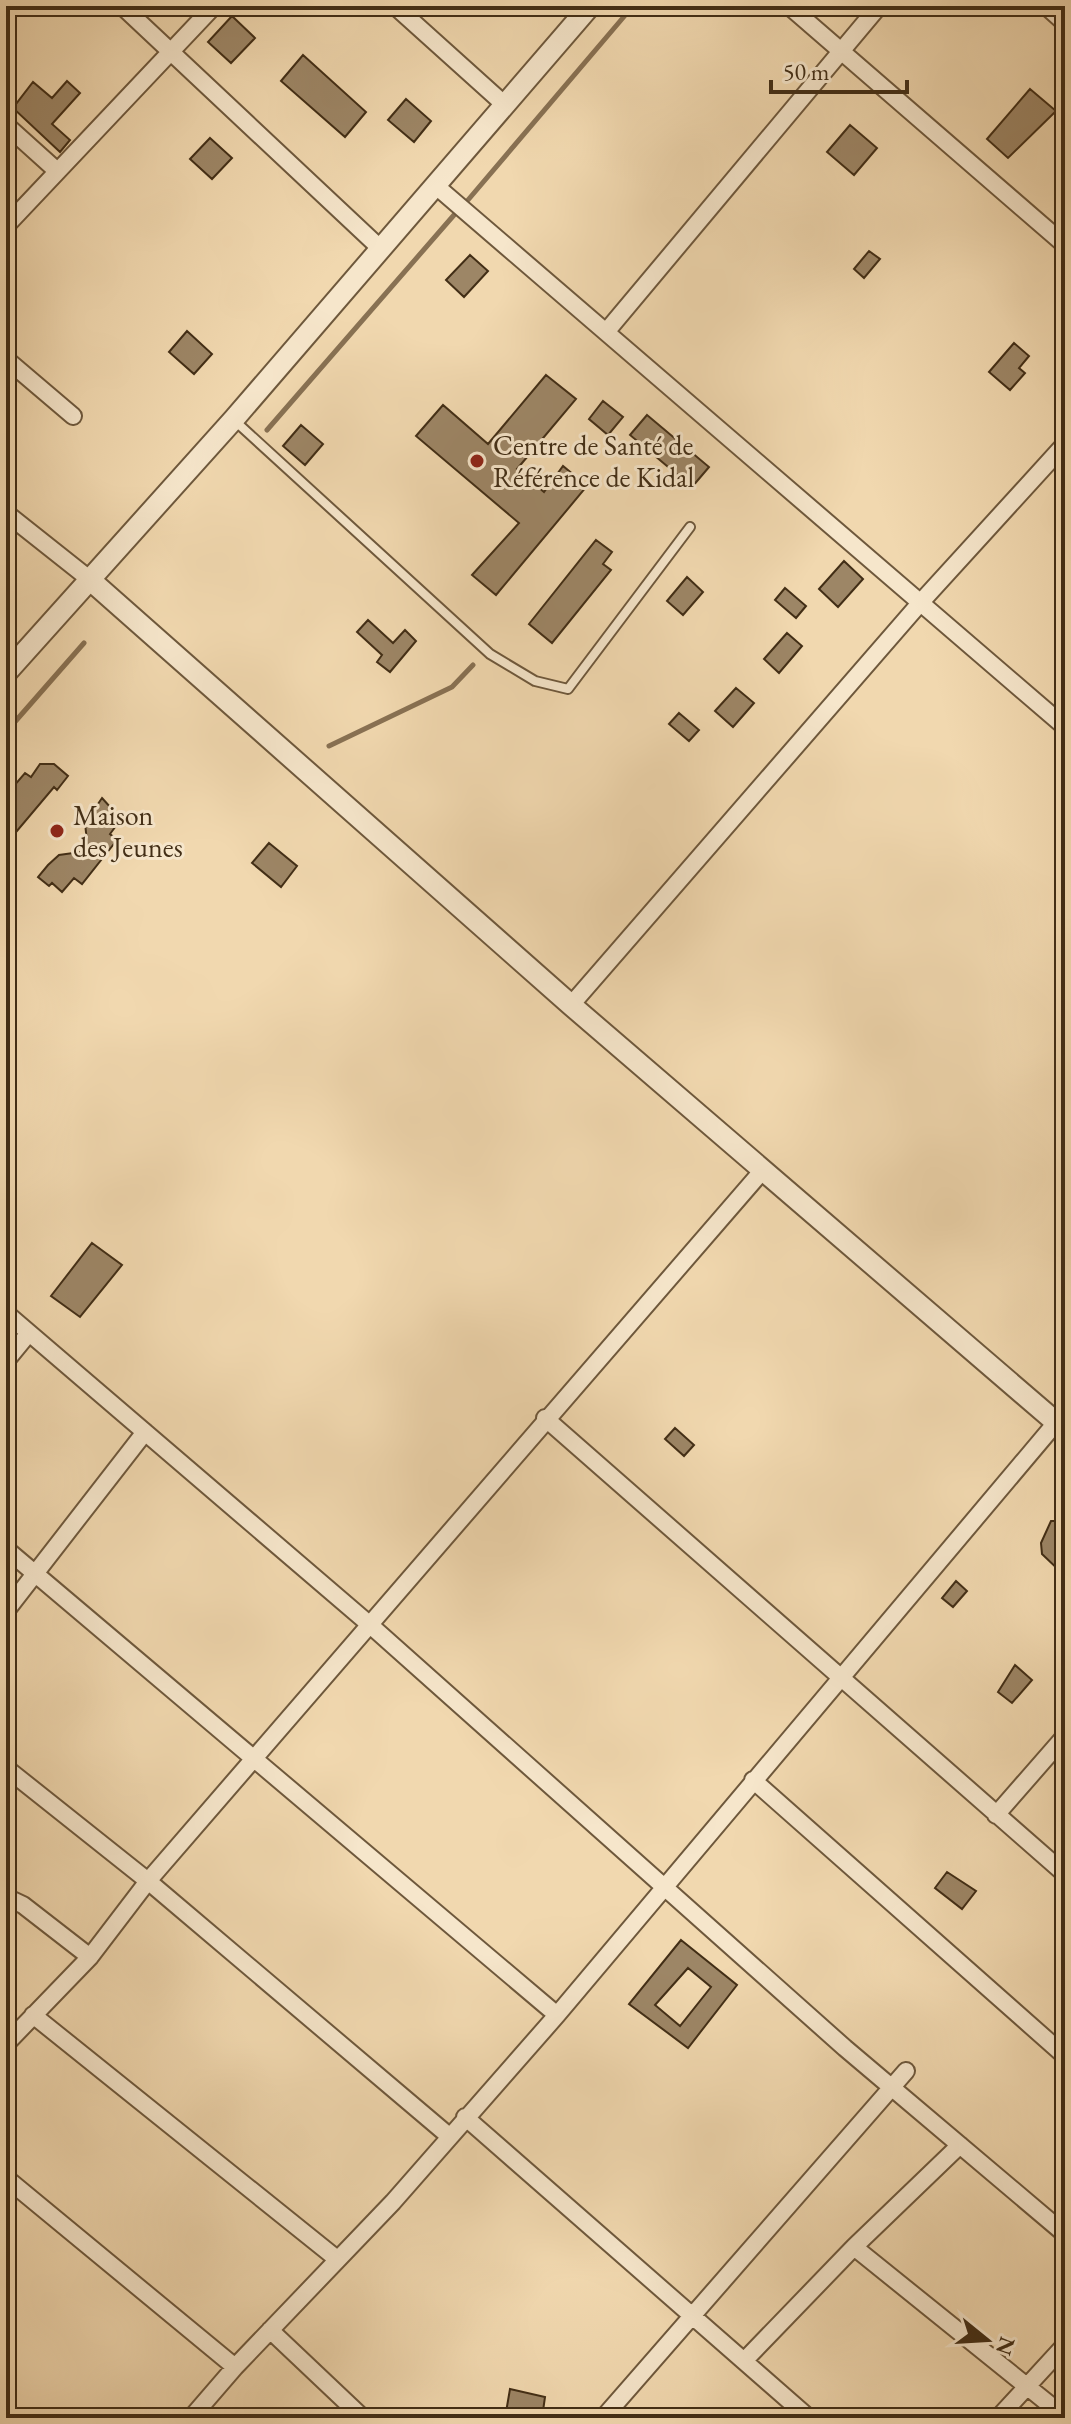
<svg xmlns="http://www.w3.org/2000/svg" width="1071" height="2424" viewBox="0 0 1071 2424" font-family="'EB Garamond',serif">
<rect width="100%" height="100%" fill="#f1d8af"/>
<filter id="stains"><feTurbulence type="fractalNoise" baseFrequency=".0025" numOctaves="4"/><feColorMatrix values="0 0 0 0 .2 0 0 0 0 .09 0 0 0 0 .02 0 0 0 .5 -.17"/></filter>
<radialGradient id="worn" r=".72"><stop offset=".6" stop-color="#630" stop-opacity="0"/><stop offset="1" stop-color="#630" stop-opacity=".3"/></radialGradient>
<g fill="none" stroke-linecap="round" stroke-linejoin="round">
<path stroke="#887153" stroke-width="5" d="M468,200l165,-194
M267,430l187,-215
M6,732l78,-89
M329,746l123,-59 21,-22"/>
</g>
<path fill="#9d8666" stroke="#422e16" stroke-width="2" fill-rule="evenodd" d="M232,16l23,22 -24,25 -23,-21z
M303,55l63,57 -21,25 -64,-56z
M67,81l13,12 -28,31 18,16 -10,12 -47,-44 20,-26 19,16z
M1030,89l26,22 -48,47 -21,-19z
M406,99l25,22 -17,21 -26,-22z
M850,125l27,23 -23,27 -27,-23z
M210,138l22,20 -20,21 -22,-20z
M869,251l11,8 -16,19 -10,-9z
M470,255l18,16 -24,26 -18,-17z
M187,331l25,23 -18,20 -25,-22z
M1014,343l15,13 -10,12 6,5 -15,17 -21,-18z
M546,375l30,24 -59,70 27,23 19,-26 24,20 -91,109 -24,-20 47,-52 -103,-87 27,-31 45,39z
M603,401l20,16 -15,18 -19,-16z
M647,415l62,52 -17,20 -62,-52z
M301,425l22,19 -18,21 -22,-19z
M596,540l16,12 -9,12 8,6 -59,73 -23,-19z
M844,561l19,18 -25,28 -19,-18z
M687,577l16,15 -20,23 -16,-14z
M785,588l21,18 -10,12 -21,-18z
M368,620l25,23 12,-13 11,11 -26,31 -13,-10 5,-7 -25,-23z
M787,633l15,13 -23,27 -15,-14z
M736,688l18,15 -21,24 -18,-16z
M679,713l20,17 -10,11 -20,-17z
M40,764h14l14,12 -11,14 -3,-3 -48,57v-49l19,-22 6,4z
M102,798l19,21 -11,15 7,6 -35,44 -8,-6 -12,14 -10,-9 -3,3 -11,-9 10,-12 11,-10 29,-4 -3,-28z
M269,843l28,23 -16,21 -29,-24z
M92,1243l30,22 -42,52 -29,-21z
M675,1428l19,17 -10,11 -19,-17z
M1051,1521h14v55l-23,-22 -1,-11z
M956,1581l11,10 -14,16 -11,-9z
M1015,1665l17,15 -20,23 -14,-11z
M947,1872l29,19 -14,18 -27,-21z
M681,1940l56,45 -49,63 -59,-44zM688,1968l23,19 -31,39 -25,-21z
M510,2389l35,8 -3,21h-37z"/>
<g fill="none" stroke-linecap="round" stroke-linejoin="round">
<defs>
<path id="service" d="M234,420l256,234 45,27 33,8 122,-162"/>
<path id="minor" d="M122,6l259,243
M395,6l110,99
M789,6l276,239
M1046,6l19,17
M6,125l50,45
M436,186l629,541
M6,226l208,-220
M606,332l273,-326
M6,359l67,57
M6,513l82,65
M571,1005l350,-403 144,-158
M6,1313l363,311 476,424 220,186
M6,1361l23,-28
M545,1418l520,456
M6,1549l551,466
M6,1611l139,-179
M6,1768l142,113 301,255
M753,1780l312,276
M996,1815l69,-79
M6,1897l17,8 67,52
M33,2015l304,244
M6,2044l84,-87 58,-76 615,-711
M465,2117l344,301
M6,2178l229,189
M854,2247l211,170
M270,2330l93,88
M744,2361l110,-114 106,-102
M191,2418l44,-51 158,-165 164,-187 508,-603
M603,2418l303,-347
M998,2418l67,-73"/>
<path id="tertiary" d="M88,578l483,427 494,425
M6,673l228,-254 356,-413"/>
</defs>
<use href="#service" stroke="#6e583c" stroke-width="12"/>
<use href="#minor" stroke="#6e583c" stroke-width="20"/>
<use href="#tertiary" stroke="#6e583c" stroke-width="24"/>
<use href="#service" stroke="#f6e6cb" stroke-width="8"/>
<use href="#minor" stroke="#f6e6cb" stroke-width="16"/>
<use href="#tertiary" stroke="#f6e6cb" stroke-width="20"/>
</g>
<g fill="#8f2418" stroke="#f6e6cb" stroke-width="3">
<circle cx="477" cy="461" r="8"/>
<circle cx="57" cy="831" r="8"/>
</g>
<g text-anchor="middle" stroke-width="6" stroke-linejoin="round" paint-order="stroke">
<g font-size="28" fill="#422e16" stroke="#f6e6cb" text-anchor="start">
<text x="493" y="455">Centre de Santé de<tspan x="493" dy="32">Référence de Kidal</tspan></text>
<text x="73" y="825">Maison<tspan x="73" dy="32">des Jeunes</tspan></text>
</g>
</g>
<rect width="1071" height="2424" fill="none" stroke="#f1d8af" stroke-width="32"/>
<rect x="8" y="8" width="1055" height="2408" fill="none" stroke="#422e16" stroke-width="4"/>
<rect x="16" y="16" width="1039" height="2392" fill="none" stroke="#422e16" stroke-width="2"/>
<g transform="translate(987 2340) rotate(108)" stroke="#f6e6cb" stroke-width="6" paint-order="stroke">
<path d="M0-6L14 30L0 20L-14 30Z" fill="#422e16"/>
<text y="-12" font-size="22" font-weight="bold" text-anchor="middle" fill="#422e16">N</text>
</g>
<path d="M771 80v12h136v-12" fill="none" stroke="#422e16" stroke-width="4"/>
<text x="783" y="80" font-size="24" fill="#422e16" stroke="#f6e6cb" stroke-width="6" paint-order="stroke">50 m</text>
<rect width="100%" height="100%" filter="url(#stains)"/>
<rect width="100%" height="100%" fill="url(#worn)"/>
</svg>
